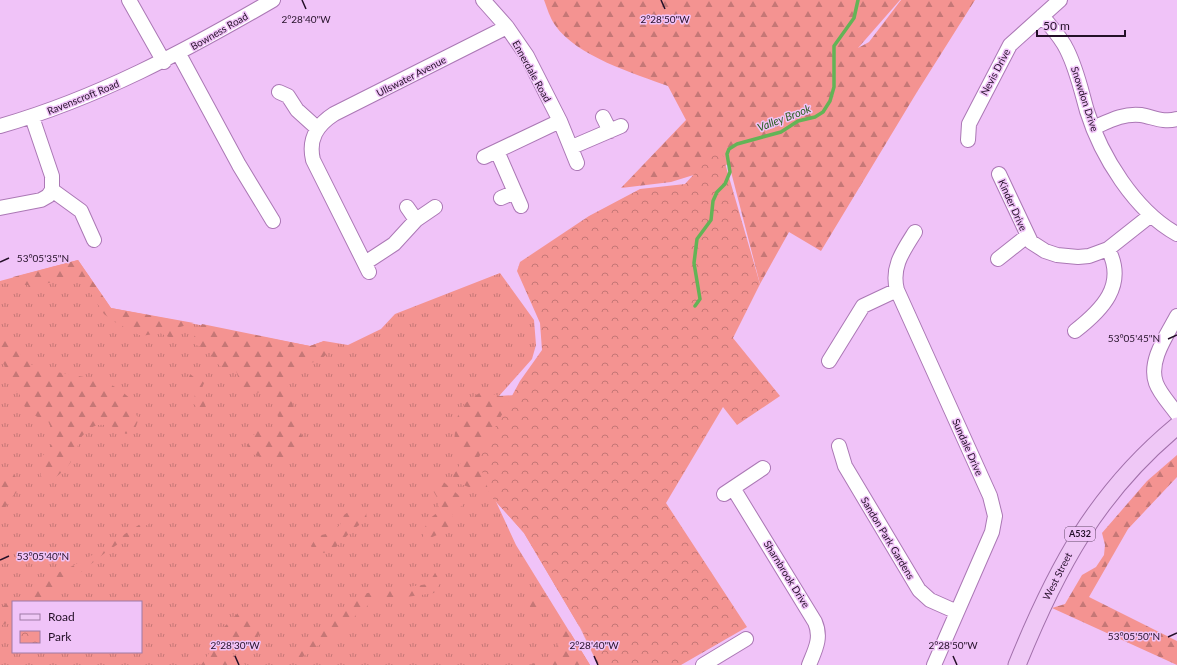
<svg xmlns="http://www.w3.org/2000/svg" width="1177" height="665" viewBox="0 0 1177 665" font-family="Lato,sans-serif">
<defs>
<pattern id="grass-tufts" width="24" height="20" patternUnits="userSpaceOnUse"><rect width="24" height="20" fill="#f49391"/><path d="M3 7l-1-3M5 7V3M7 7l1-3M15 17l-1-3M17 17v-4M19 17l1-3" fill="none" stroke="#c57776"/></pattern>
<pattern id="forest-firs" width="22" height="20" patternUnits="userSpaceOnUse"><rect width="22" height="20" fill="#f49391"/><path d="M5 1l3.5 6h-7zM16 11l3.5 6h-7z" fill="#c57776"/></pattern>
<pattern id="park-crowns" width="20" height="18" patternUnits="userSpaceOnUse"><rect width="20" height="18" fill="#f49391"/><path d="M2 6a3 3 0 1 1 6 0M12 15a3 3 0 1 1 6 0" fill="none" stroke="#c57776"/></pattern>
</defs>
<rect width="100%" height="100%" fill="#f0c3f8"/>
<path fill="url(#grass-tufts)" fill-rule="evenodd" d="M78,260l33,48 199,38 14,-5 24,4 33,-16 14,-15 105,-41 34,47 2,25 -4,14 -33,37 -30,47 47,102 74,120h-590v-384zM13,602h128v50h-128z"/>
<path fill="url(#forest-firs)" d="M544,0h356l-42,48 11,-6 32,-42h74l-58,92 -96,159 -32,-19 -29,52 -31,-120 -58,18 -50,6 65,-68 -18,-34c-33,-12 -92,-30 -113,-61 -5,-7 -8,-17 -11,-25z
M78,260l33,48 83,15 -14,4 -7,12 -13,-6 -19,3 -28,-15 -9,-7 -23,-36 -33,5 -17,8 -3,-6h-12l-3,-8z
M202,324l108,22 14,-5 3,13 -8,7 -19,4 -13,21 15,50v12l-10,11 -31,-2 -9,-3 -5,-9 11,-16h11l10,-7 -5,-22 -6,-8 -22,1 -8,-3v-13l-3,-10 -13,1 -8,-8 -5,-10 -13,-5 -2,-8z
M0,336c15,8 22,23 36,32l69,13 15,9 12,10 -3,4 4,8 6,6 -4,11 -9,5c-12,-8 -26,-14 -38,-4 -3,3 -6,6 -8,9 -3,7 -4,15 -8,21 -3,6 -12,14 -17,18l-14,-1 -1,-19 8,-7 7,-15 -7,-15c-7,-3 -15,-5 -21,-11 -7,-9 -1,-13 -14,-21l-8,-23 -5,-6z
M190,374l5,4h5l4,5 -2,5 4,6 -2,6 3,11 -6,3 -7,-10 1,-11 -7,-13z
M483,391l16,5 17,-1 13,127 69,143 -16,-34 -58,-98 -34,-38 -35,-13 -2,-6c9,-15 14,-19 1,-33 3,-29 2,-37 29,-52z
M1177,455v22l-49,52 -39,68 88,44v24l-125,-57 13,-4 17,-29 14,-8 8,-12 1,-10 -3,-12 45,-52z
M0,475h14l5,6v8l-19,25z
M438,477l26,23 -1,5 -10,7 -2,17 -28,12c0,-13 4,-23 16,-29v-11l-8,-14z
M355,507l11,5 1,9c-5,2 -10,5 -14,9 -14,12 -17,25 -39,23l-3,-7 6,-10 9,-2 14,-9 4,-10z
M148,519l2,4 -44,29 -31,25 -38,25h-24v18l-13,6v-17l10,-9 19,-7 13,-15 23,-8 29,-16z
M444,571v6l-10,16 -62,9 -18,15 -21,22 -16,7 -20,15 -5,-8 38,-32 4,-7 27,-20 67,-10 7,-11z
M529,592h11l6,5 1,9 -6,3 -10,-1 -6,-8z
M239,612l16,5 7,12 -7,13 -15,1 -8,10 14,12h-45l16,-23 3,-11z
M565,630l5,2 20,33h-60l28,-12 -1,-16z"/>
<path fill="url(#park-crowns)" d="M720,146l40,138 -27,54 47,58 -43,29 -14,-18 -57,96 81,124 -66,38h-83l-16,-34 -58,-98 -34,-38 -12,-36 42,-78 22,-31 -2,-27 -23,-52 3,-9 69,-46 51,-27 45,-5z"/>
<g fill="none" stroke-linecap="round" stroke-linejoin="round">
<path stroke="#63b456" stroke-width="3.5" d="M695,306l5,-7 -6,-36 3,-24 14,-19 2,-19 4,-9 8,-8 5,-12 -3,-18 2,-5 8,-5 44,-12 17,-11 17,-4 8,-5 7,-11 4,-14v-41l20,-28 4,-18"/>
<defs>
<path id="minor" d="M129,0l35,62
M483,0l24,27 20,29 33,65 17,42
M1042,16c9,11 19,21 25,34 10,20 14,40 20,61 14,45 48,100 90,123
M179,54l60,111 34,56
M279,92l9,4 9,14 21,19
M603,117l7,14
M0,126c98,-28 185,-75 273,-126
M1093,128c16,-7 30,-15 48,-13 12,2 23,8 36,4
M968,140l1,-16 41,-79 50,-45
M572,147l49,-21
M497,151l24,55
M484,157l76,-36
M999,174l32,68 14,9 12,4 21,2 11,-1 19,-7 43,-34
M52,190l29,21 13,29
M501,198l14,-6
M407,207l9,13
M0,208l41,-8 7,-4 4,-6v-14l-20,-59
M915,232c-12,19 -24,35 -18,58l93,206 5,20 -3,16 -58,133
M998,259l29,-23
M365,263l29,-19 22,-24 19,-13
M369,272l-56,-112c-5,-21 4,-35 21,-46l173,-87
M1177,316c-10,19 -29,45 -21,67 4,11 14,21 21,31
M1075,331c27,-21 52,-46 33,-82
M829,361l34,-55 34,-16
M839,446l6,20 74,124 11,10 27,12
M733,488l82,134c7,16 0,28 -6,43
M724,494l39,-26
M703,665l43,-26"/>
<path id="major" d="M1017,665c39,-96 79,-172 160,-239"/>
</defs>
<use href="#minor" stroke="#ab78b5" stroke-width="16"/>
<use href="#major" stroke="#a170aa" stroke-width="19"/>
<use href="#minor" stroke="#fff" stroke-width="14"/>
<use href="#major" stroke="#efc8f6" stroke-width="17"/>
</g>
<path fill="none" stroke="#241028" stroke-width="1.5" d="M302,0l4,9M661,0l4,9M0,262l9,-4M1168,339l9,-4M0,560l9,-4M1168,637l9,-4M235,656l4,9M594,656l4,9M953,656l4,9"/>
<g text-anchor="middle" stroke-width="3" stroke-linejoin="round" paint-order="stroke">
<rect fill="#f0c3f8" stroke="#614666" stroke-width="1" x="1065" y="527" width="30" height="14" rx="3"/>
<g font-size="9" font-weight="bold" fill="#241028">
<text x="1080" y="537">A532</text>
</g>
<g font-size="10" fill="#241028" stroke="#f0c3f8">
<text transform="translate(219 31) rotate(-30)" y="4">Bowness Road</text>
<text transform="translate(532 71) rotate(61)" y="4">Ennerdale Road</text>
<text transform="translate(995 72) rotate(-62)" y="4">Nevis Drive</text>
<text transform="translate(411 76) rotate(-27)" y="4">Ullswater Avenue</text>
<text transform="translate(83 97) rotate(-22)" y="4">Ravenscroft Road</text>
<text transform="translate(1085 99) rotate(72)" y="4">Snowdon Drive</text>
<text transform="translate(1013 205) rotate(66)" y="4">Kinder Drive</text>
<text transform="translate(968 447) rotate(66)" y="4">Sundale Drive</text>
<text transform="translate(888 538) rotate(59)" y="4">Sandon Park Gardens</text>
<text transform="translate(787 574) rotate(58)" y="4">Sharnbrook Drive</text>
<text transform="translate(1057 576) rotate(-63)" y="4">West Street</text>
</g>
<g font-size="11" font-style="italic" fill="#2a5f21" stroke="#f0c3f8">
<text transform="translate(784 118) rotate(-21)" y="4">Valley Brook</text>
</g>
</g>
<g font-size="10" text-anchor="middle" fill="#241028" stroke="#f0c3f8" stroke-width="3" stroke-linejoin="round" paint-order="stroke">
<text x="306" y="23">2°28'40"W</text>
<text x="665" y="23">2°28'50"W</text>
<text x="43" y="262">53°05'35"N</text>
<text x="1134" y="342">53°05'45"N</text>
<text x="43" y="560">53°05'40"N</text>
<text x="1134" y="640">53°05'50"N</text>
<text x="235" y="649">2°28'30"W</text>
<text x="594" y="649">2°28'40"W</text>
<text x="953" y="649">2°28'50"W</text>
</g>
<rect x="12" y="601" width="130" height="52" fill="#f0c3f8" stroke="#9e7ba5"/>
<rect x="20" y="614" width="20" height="6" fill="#efc8f6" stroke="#9e7ba5"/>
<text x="48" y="621" font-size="12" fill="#241028">Road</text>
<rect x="20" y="631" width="20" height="12" fill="url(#park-crowns)" stroke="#9e7ba5"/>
<text x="48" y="641" font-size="12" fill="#241028">Park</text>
<path d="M1037 30v6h88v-6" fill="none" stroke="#241028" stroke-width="2"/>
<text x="1043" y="30" font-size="12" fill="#241028" stroke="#f0c3f8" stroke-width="3" paint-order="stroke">50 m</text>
</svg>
